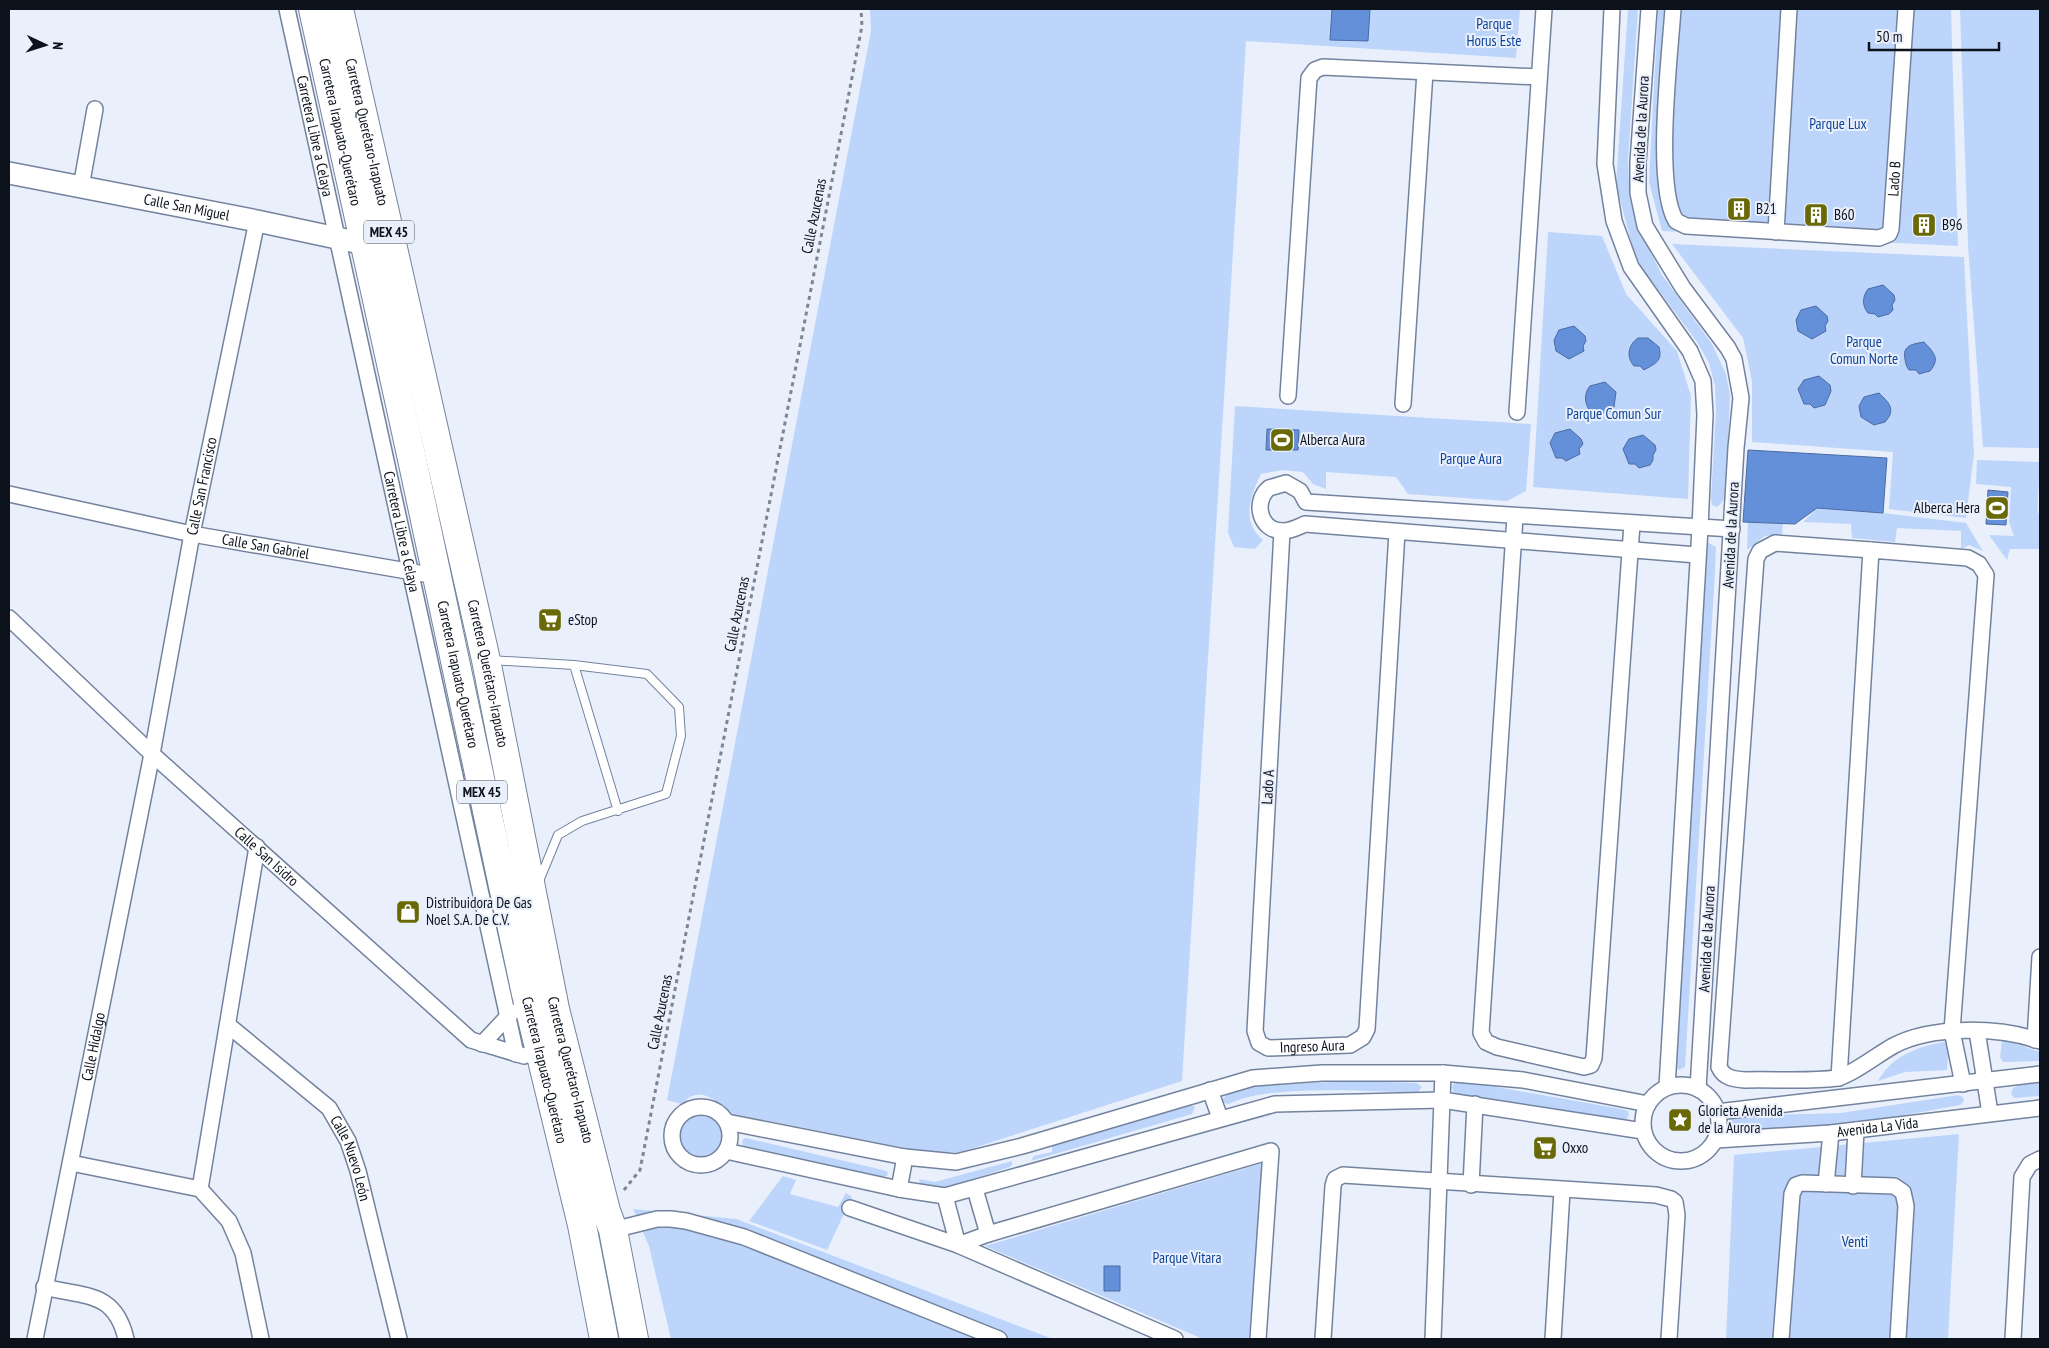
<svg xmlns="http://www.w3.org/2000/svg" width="2049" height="1348" viewBox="0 0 2049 1348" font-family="'PT Sans Narrow',sans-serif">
<rect width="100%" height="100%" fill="#e9f0fc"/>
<path fill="#bdd5fb" d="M870,9h650l-4,49 -270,-17 -64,1040 -221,71 -30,1 -202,-40c-16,-15 -30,-28 -47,-9l-15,-4 204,-1069z
M1628,9h10l-10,150 2,41 9,29 23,46 50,69 14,30 4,21 -4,99 -3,7 -6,6 -5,-2 -1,-8 5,-86 -1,-25 -6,-23 -12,-21 -55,-74 -8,-15 -18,-69z
M1658,9h293l7,237 -296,-15 -13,-49z
M1960,9h80v439l-57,-1 -15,-202z
M1548,232l54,4 24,58 51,57 14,45 -3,103 -155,-12z
M1672,244l292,13 10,197 -8,64 -77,-9 4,-57 -141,-10v-61l-9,-43z
M1235,406l296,18 -5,67 -19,10 -99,-7 -12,-17 -70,-5v17l-13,-5 -10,-12 -21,-2 -21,4c-11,23 -20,48 2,66l-8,9 -21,-2 -6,-14z
M1977,460l63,2c0,18 -3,33 -2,51l2,1v35h-30l-3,11 -18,-25 25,1 -5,-14 2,-35 -35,-3z
M1817,508l66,5 83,10 17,28 -14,-6 -8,4v-18l-64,-3 -2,14 -43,-4 -1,-14 -48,-2z
M1748,522l35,2 -1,10 -17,2 -18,14z
M1709,543l7,4 -1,25 -30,495 -6,3 -4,-2 31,-524z
M2006,1040l34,12v9l-37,1 -3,-5 2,-16z
M1949,1041l-2,29 -42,2 -27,9c15,-27 42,-35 71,-40z
M1457,1080l164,29 7,2 1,4 -2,4h-6l-167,-24 -2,-9z
M1351,1081l66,2 5,4 -5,6c-45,-2 -150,-9 -188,11l-8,-2 7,-10 29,-6z
M2040,1083v13l-26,2 -3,-4 2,-6 6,-3z
M1958,1095l5,2 1,4 -4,4 -103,19 -123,8 -5,-6 2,-7 6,-3 104,-3z
M1189,1104l6,3 -3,7 -161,47 3,-5 18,-4v-6l4,-2z
M679 1135a22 22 0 1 1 44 0a22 22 0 1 1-44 0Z
M1959,1134l-11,205h-222l8,-184z
M746,1138l137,32 5,2 -1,4 -9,1 -135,-31 -1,-6z
M1012,1161v4l-2,2 -71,23 -19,-3 -1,-8 16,3z
M1263,1163l-14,176h-46l-218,-93z
M783,1176l13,4 -6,14 48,13 8,-14 6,4 -25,53 -78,-29z
M633,1209l103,10 317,120h-382l-22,-93z"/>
<path fill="#6490da" stroke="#4a6aa1" d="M1332,9h38l-2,32 -38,-1z
M1883,285l11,10 1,5 -3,5 1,5 -4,4 -11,3 -3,-3 -7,-1c-6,-7 -6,-16 0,-24z
M1816,306l11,10 1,5 -3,5 1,5 -14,8 -14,-8 -2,-11 5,-10z
M1574,326l11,10 1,5 -3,5 1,5 -15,8 -13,-8 -2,-11 5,-10z
M1638,338h10l11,9c4,15 -5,17 -15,23l-4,-4h-6c-8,-9 -6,-21 4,-28z
M1924,342c9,10 17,16 6,29l-11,3 -3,-4h-7c-3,-4 -3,-6 -4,-11 -3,-14 8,-15 19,-17z
M1819,376l11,9 1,6 -6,14 -11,3 -4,-4h-6l-6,-15 6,-9z
M1605,382l11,10 -2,15 -3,4 -11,3 -3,-3h-7c-6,-8 -6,-18 0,-25z
M1879,393c9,9 18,16 6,29l-11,3 -13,-8 -2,-11 5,-9z
M1267,429l32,1 -1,20h-32z
M1570,429l11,10 2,5 -4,5 1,5 -14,7 -4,-3h-6l-6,-15 5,-10z
M1643,435l12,10 1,5 -3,5v5l-3,5 -11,3 -4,-4h-6l-6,-15 6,-10z
M1748,450l139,8 -4,55 -66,-5 -22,16 -52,-2z
M1988,490l20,2 -2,33 -20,-1z
M1104,1266h16v25h-16z"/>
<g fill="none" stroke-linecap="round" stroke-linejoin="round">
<defs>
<path id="lane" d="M490,660l84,5 73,9 32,33 2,29 -15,58 -84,27 -24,14 -19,46
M574,665l44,146"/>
<g id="street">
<path id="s1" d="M287,9l229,1045"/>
<path d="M1612,9l-7,155 9,57 17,46 59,84 13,30 2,34 -5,113 -33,559"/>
<path d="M1649,9l-11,153v31l7,33 38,62 45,60 6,11 7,39 -5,50 -38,641"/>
<path id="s2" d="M1673,9c-3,46 -19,176 3,212l10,5 193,12 10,-4 2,-5 15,-220"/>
<path d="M81,187l14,-78"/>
<path d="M1776,232l13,-223"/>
<path d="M1288,396l21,-318 6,-8 8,-3 216,10"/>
<path d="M1403,404l22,-332"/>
<path d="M1517,412l27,-403"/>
<path id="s3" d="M9,494l183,40 244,42"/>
<path d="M1515,517l-34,516 5,9 11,5 87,20 7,-2 3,-7 38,-534"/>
<path id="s4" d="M1282,531l-27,500 4,12 9,5 82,-3 13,-8 4,-8 30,-497"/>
<path d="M1871,550l-96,-7 -15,8 -4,8 -37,508c5,11 14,12 26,13 29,-1 63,2 92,-2 13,-2 43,-25 56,-32 39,-21 107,-19 147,-5"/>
<path d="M1697,555l-392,-31c-7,3 -14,7 -22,7 -24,0 -30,-30 -14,-43l17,-5 14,8 6,11 426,27"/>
<path id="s5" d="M9,618l143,136 319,286 53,16"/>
<path id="s6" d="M228,1025l101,83 19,33 10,30 41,168"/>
<path d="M1977,1031l13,82"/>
<path d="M2035,1040l5,-83"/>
<path d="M482,1044l30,-32"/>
<path d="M1839,1078l32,-528 97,8 11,6 7,11 -34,456 11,53"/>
<circle cx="1681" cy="1123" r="38"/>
<path d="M1210,1090l10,28"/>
<circle cx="701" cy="1136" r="29"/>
<path d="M1717,1112l323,-38"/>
<path d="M727,1122l178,35 51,5 66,-16 231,-68 69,-5h121l80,7 125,24"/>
<path id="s7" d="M1716,1140l115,-7 209,-25"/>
<path d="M726,1151l173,38 46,7 330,-92 167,-4 201,31"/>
<path d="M71,1163l129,26 29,32 14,32 18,86"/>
<path d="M1826,1184l5,-51"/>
<path d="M1471,1185l4,-81"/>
<path d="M1853,1186l3,-56"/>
<path d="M200,1189l57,-342"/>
<path d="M899,1189l6,-32"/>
<path d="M945,1196l13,49 30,-11 -13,-45"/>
<path d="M850,1208l108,37 217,94"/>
<path d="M613,1230l44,-11h14l15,2 58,16 255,102"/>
<path d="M988,1234l283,-83 -13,188"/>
<path d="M44,1287c41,10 71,4 82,52"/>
<path id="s8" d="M35,1339l117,-585 40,-220 65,-313"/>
<path d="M1323,1339l10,-153 2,-7 8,-4 313,20 15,4 4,3 2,13 -8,124"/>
<path d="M1433,1339l10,-266"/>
<path d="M1553,1339l9,-148"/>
<path d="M1781,1339l11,-145 4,-9 6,-2 92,3 9,6 3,14 -8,133"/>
<path d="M2013,1339l9,-162 8,-13 10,-5"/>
</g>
<g id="secondary">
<path id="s9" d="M9,173l248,48 108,23"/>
</g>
<g id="highway">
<path id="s10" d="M313,9l99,450 114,535 56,231 22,114"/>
<path id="s11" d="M339,9l147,651 69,349 51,202 7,19 21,109"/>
</g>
</defs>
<use href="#lane" stroke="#73839e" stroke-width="10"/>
<use href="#street" stroke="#73839e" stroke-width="18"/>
<use href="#secondary" stroke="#73839e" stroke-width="24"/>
<use href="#highway" stroke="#73839e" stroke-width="30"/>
<path stroke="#7f8590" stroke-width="3" stroke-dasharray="4 4" stroke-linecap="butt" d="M624,1190l16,-20 222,-1144 -1,-17"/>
<use href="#lane" stroke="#fff" stroke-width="8"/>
<use href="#street" stroke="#fff" stroke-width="15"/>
<use href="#secondary" stroke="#fff" stroke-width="21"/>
<use href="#highway" stroke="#fff" stroke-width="28"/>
</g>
<defs>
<symbol id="building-square" viewBox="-11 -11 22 22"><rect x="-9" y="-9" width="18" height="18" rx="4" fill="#696907" stroke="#e9f0fc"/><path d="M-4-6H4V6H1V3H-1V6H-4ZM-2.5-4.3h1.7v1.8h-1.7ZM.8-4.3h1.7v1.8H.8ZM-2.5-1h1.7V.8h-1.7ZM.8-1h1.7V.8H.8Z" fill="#fff"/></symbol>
<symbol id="stadium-square" viewBox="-11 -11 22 22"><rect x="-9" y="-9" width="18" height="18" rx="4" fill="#696907" stroke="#e9f0fc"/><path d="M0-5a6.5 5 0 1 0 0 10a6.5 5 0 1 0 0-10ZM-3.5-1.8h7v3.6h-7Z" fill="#fff"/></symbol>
<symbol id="supermarket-square" viewBox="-11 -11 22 22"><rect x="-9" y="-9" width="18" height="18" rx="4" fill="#696907" stroke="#e9f0fc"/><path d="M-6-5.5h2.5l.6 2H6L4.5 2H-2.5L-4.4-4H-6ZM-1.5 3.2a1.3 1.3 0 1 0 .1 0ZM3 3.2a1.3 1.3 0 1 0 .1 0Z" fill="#fff"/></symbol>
<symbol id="shop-square" viewBox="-11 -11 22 22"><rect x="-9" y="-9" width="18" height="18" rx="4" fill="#696907" stroke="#e9f0fc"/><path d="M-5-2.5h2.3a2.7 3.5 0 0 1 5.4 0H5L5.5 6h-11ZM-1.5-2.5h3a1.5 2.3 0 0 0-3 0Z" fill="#fff"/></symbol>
<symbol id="sight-square" viewBox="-11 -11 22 22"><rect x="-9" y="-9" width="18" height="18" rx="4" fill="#696907" stroke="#e9f0fc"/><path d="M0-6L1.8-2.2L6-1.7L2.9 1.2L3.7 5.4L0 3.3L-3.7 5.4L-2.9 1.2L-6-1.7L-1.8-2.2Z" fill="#fff"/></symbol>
</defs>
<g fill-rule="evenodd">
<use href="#building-square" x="1725" y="195" width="28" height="28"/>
<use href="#building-square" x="1802" y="201" width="28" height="28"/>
<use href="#building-square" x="1910" y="211" width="28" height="28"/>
<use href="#stadium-square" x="1268" y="426" width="28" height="28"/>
<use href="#stadium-square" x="1983" y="494" width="28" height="28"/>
<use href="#supermarket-square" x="536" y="606" width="28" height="28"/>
<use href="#shop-square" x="394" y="898" width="28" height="28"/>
<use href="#sight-square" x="1666" y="1106" width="28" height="28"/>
<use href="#supermarket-square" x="1531" y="1134" width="28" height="28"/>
</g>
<g text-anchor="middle" stroke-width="4" stroke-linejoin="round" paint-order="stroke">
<g fill="#e9f0fc" stroke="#4e555f" stroke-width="1">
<rect x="364" y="220.5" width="50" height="23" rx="4"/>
<rect x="457" y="780.5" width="50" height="23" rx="4"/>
</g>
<g font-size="14" font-weight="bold" fill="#0c121c">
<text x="389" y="237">MEX 45</text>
<text x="482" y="797">MEX 45</text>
</g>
<g font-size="15" fill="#0d4298" stroke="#e9f0fc">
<text x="1494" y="29">Parque<tspan x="1494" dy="17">Horus Este</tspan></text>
<text x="1838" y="129">Parque Lux</text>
<text x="1864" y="347">Parque<tspan x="1864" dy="17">Comun Norte</tspan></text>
<text x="1614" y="419">Parque Comun Sur</text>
<text x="1471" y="464">Parque Aura</text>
<text x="1855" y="1247">Venti</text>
<text x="1187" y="1263">Parque Vitara</text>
</g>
<g font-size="15" fill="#0c121c" stroke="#e9f0fc">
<text transform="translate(1641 129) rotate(-87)" y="5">Avenida de la Aurora</text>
<text dy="5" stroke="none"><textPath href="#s10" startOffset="126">Carretera Irapuato-Querétaro</textPath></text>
<text dy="5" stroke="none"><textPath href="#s11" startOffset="126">Carretera Querétaro-Irapuato</textPath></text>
<text dy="5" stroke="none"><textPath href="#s1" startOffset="130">Carretera Libre a Celaya</textPath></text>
<text dy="5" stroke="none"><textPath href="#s2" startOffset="485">Lado B</textPath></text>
<text dy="5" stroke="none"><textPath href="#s9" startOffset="181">Calle San Miguel</textPath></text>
<text transform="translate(814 216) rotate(-79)" y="5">Calle Azucenas</text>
<text dy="5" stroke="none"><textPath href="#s8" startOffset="869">Calle San Francisco</textPath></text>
<text dy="5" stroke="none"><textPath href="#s1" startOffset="535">Carretera Libre a Celaya</textPath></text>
<text transform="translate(1731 535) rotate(-87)" y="5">Avenida de la Aurora</text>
<text dy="5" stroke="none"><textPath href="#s3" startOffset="262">Calle San Gabriel</textPath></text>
<text transform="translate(737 614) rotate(-79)" y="5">Calle Azucenas</text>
<text dy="5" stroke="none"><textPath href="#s10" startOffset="681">Carretera Irapuato-Querétaro</textPath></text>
<text dy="5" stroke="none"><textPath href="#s11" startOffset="681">Carretera Querétaro-Irapuato</textPath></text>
<text transform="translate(1268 787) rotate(-87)" y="5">Lado A</text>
<text dy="5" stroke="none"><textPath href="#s5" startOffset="351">Calle San Isidro</textPath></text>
<text transform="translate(1707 939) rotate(-87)" y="5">Avenida de la Aurora</text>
<text transform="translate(660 1012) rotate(-79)" y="5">Calle Azucenas</text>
<text dy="5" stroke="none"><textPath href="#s4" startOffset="568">Ingreso Aura</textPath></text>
<text dy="5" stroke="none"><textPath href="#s8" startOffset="298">Calle Hidalgo</textPath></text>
<text dy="5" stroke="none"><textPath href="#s10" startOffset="1086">Carretera Irapuato-Querétaro</textPath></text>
<text dy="5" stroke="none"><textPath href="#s11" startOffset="1086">Carretera Querétaro-Irapuato</textPath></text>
<text dy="5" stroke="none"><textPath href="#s7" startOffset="162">Avenida La Vida</textPath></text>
<text dy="5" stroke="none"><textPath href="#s6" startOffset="186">Calle Nuevo León</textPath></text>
</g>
<g font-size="15" fill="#0c121c" stroke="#e9f0fc" text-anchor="start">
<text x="1756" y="214">B21</text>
<text x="1834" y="220">B60</text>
<text x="1942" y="230">B96</text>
<text x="1300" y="445">Alberca Aura</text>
<text x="1980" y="513" text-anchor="end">Alberca Hera</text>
<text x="568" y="625">eStop</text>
<text x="426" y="908">Distribuidora De Gas<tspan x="426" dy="17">Noel S.A. De C.V.</tspan></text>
<text x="1698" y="1116">Glorieta Avenida<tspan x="1698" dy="17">de la Aurora</tspan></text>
<text x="1562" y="1153">Oxxo</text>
</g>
</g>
<rect width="2049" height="1348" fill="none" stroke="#0c121c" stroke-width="20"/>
<g transform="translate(45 45) rotate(94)" stroke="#e9f0fc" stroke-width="4" paint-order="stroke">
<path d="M0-4L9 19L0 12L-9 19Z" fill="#0c121c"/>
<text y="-8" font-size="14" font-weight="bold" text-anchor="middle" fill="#0c121c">N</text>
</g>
<path d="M1869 42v8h130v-8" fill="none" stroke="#0c121c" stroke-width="2.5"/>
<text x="1876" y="42" font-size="15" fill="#0c121c" stroke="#e9f0fc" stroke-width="4" paint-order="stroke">50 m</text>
</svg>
